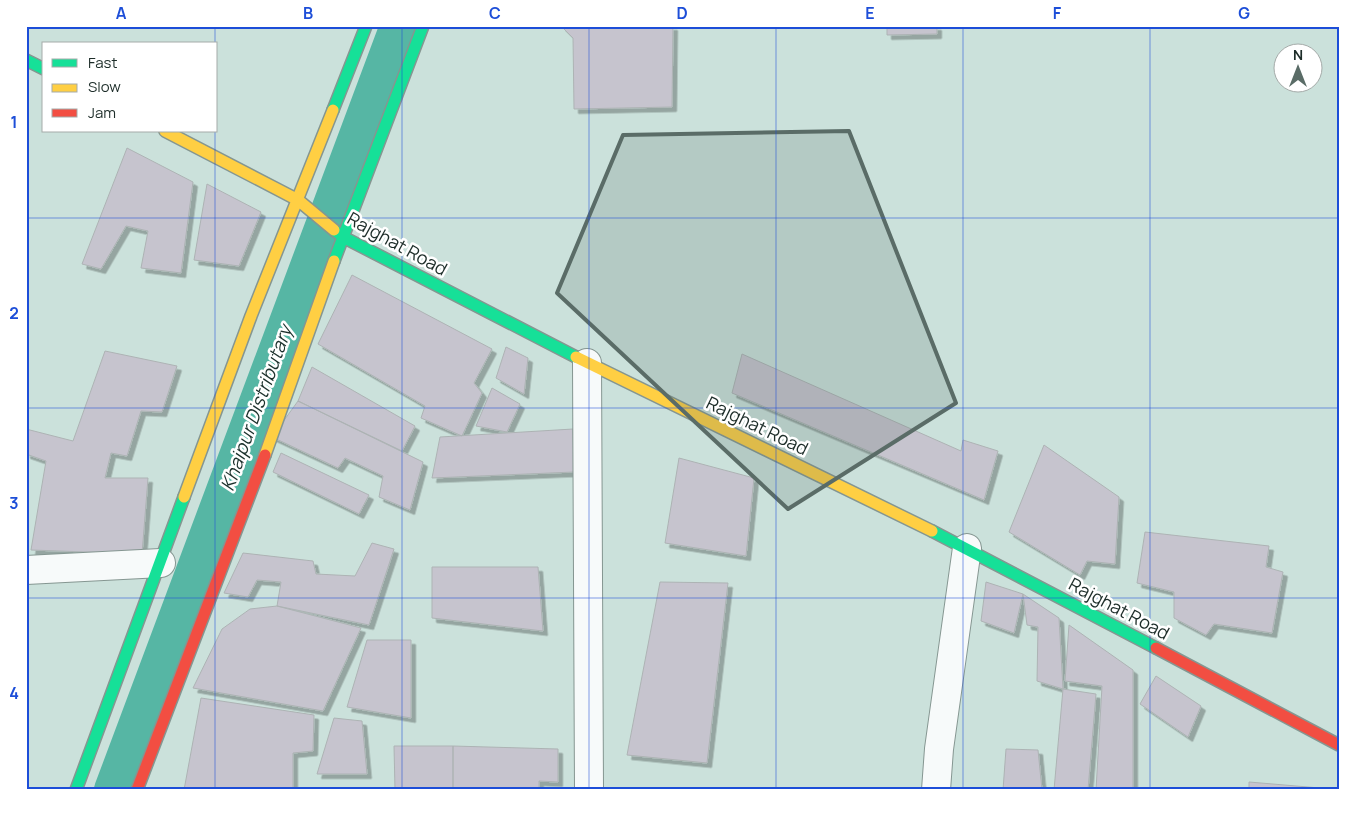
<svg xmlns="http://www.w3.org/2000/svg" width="1365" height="816" viewBox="0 0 1365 816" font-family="Manrope,sans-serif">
<defs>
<filter id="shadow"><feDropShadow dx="4.5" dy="4.5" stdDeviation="0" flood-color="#0004"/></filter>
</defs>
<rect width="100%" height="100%" fill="#cbe1db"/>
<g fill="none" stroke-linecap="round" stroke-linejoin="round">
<path stroke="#56b6a4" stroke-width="38" d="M113,790l286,-764"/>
</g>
<path fill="#c6c4ce" stroke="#adb3b4" filter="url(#shadow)" d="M561,26h112l-1,81 -98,2 -1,-71z
M887,26h50v8l-50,1z
M127,148l66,34 -12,91 -40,-5 7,-37 -22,-5 -25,43 -19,-5z
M207,184l54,28 -22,54 -45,-6z
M352,275l140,74 -18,34 8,10 -20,43 -41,-18 4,-12 -107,-62z
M506,347l22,11 -4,36 -28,-16z
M105,351l72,15 -15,46 -21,-1 -14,45 -16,-3 -6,25h43l-6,76 -111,-4 15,-89 -20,-7v-25l47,12z
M742,354l219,97 2,-11 35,11 -14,49 -252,-107z
M312,367l103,59 -13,25 -104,-50z
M492,388l28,16 -13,28 -31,-6z
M298,401l125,61 -13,48 -31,-13 4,-21 -38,-18 -7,10 -66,-31z
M573,429l1,43 -142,6 8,-41z
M1044,445l75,52 -4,67 -28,-3 -7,14 -71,-43z
M281,453l88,42 -10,19 -86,-42z
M679,458l75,20 -8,78 -81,-13z
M1145,532l124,14 -3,21 17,5 -11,61 -58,-9 -8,11 -32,-17v-26l-37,-9z
M372,543l22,6 -25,76 -92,-19 4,-24 -24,-2 -9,17 -24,-4 19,-40 70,8 3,13 39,2z
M432,567h106l5,64 -111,-13z
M660,582l68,1 -21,180 -80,-8z
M986,582l37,12 -9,39 -33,-12z
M1023,594l36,24 4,71 -26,-8 1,-54 -11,-2z
M277,606l84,22 -38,83 -130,-23 29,-59 28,-20z
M1069,625l64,45v120h-37l6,-104 -37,-5z
M367,640h44v78l-64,-11z
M1156,676l45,30 -13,31 -48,-33z
M1063,689l33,5 -8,96h-34z
M201,698l113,17 -1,36 -20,2v37h-109z
M334,718l28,3 5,53h-50z
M394,746h59v44h-58z
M453,746l105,3v33l-19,-1v9h-86z
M1006,749l32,1 4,40h-39z
M1249,782l71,6v2h-71z"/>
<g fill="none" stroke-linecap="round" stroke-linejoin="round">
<defs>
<path id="street" d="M587,363l2,427
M26,570l135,-7
M936,790l3,-41 28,-201"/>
<path id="fast" d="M26,60l18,9
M333,110l33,-84
M334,230l9,7 233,120
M334,261l89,-235
M932,531l224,117
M76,790l108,-293"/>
<path id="slow" d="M165,131l133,69 36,30
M576,357l356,174
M265,455l69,-194
M184,497l67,-181 82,-206"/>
<path id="jam" d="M1156,648l183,97
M137,790l128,-335"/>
</defs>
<use href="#street" stroke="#859691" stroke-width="30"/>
<use href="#fast" stroke="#859691" stroke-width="14"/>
<use href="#slow" stroke="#859691" stroke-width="14"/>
<use href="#jam" stroke="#859691" stroke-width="14"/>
<use href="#street" stroke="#f7fafa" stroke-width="28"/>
<use href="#fast" stroke="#16e098" stroke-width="11"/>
<use href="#slow" stroke="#ffcf43" stroke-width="11"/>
<use href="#jam" stroke="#f24e42" stroke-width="11"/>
</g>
<path fill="#5a6c67" fill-opacity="0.2" stroke="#5a6c67" stroke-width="4" stroke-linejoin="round" d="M849,131l107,272 -168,106 -231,-216 66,-158z"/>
<path fill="none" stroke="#1d4ed8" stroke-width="1" stroke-opacity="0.55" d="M215,26v18M402,26v764M589,26v764M776,26v764M963,26v764M1150,26v764M215,131v659M26,218h1313M26,408h1313M26,598h1313"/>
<g text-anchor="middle" stroke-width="5" stroke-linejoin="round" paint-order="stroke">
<g font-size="18" fill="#1d2d29" stroke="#fff">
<text transform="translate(397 244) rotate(29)" y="6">Rajghat Road</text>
<text transform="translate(757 426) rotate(26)" y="6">Rajghat Road</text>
<text transform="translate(1119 609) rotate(28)" y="6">Rajghat Road</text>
</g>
<g font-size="19" font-style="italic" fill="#1b302b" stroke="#fff">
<text transform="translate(256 408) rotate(-70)" y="7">Khaipur Distributary</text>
</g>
</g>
<rect width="1365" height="816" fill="none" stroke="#ffffff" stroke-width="55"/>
<rect x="42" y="42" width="175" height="90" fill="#ffffff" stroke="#a5aba9"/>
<rect x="52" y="59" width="25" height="8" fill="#16e098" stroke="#a5aba9"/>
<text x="88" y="68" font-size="15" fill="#1d2d29">Fast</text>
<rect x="52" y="84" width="25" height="8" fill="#ffcf43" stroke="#a5aba9"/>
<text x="88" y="92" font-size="15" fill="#1d2d29">Slow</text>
<rect x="52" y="109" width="25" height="8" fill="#f24e42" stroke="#a5aba9"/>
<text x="88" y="118" font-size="15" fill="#1d2d29">Jam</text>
<g transform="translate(1298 68)"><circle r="24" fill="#ffffff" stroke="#a5aba9"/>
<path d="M0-4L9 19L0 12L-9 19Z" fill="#5a6c67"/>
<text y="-8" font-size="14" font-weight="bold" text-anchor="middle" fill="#1d2d29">N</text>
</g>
<rect x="28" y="28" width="1310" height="760" fill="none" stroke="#1d4ed8" stroke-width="2"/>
<g font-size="16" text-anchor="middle" font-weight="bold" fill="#1d4ed8">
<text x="121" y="19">A</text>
<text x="308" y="19">B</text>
<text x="495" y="19">C</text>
<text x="682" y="19">D</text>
<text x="870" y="19">E</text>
<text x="1057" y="19">F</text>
<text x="1244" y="19">G</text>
<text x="14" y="128">1</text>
<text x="14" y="319">2</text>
<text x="14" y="509">3</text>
<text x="14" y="699">4</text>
</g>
</svg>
